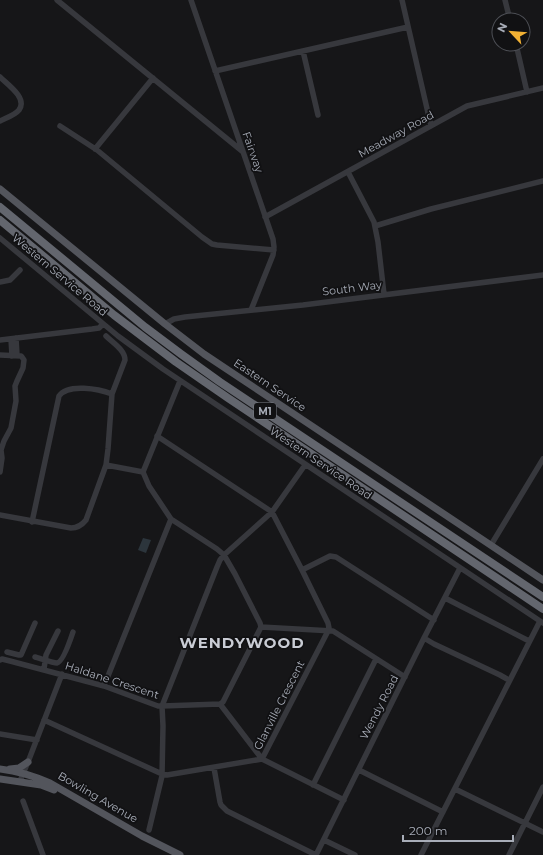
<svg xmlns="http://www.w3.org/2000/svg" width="543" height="855" viewBox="0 0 543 855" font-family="Montserrat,sans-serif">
<rect width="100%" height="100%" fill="#161618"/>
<path fill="#2c353c" d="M143,538l8,2 -5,13 -8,-3z"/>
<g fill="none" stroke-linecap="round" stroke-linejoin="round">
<path stroke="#37383d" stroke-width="5.5" d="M57,0l185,151
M191,0l82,239 1,8 -1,8 -22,55
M402,0l29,126
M505,0l5,20
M516,44l11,48
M303,51l15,64
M215,71l193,-44
M0,77c7,7 28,21 19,33 -4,5 -13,8 -19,11
M60,126l37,24 105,87 10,7 5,1 57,5
M95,149l58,-71
M348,172l26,50 4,20 6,52
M265,217l202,-111 76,-18
M375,226l56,-17 112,-28
M0,238l118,98 45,33 380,254
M0,282l10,-2 10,-10
M165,324l9,-5 11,-2 118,-12 240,-30
M16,338l1,17
M11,339l1,17
M0,340l92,-11 7,-1 4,-4
M0,355l21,1 1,1 2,3 -1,8 -6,13 -2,5 1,15 -5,27 -7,13 -3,9 1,8 -2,14
M106,465l37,7
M143,472l37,-91
M0,515l71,13c7,0 11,-3 15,-8l20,-55 2,-16 4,-55 13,-34c0,-10 -12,-17 -19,-24
M32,522l27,-126c9,-13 40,-7 53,-2
M491,545l52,-86
M302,570l28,-14 6,1 98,63
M445,598l84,43
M261,627l72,4 72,46
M424,638l10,6 66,31 9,5
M7,652l12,3h2l14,-32
M35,657c4,1 18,6 22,6 6,-1 14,-25 16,-31
M0,660l2,-1 8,2 94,25 54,20h4l58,-2 3,-2 38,-75 -1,-4 -25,-49 -11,-19 -7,-6 -46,-30 -22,-33 -6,-14
M44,669l2,-14 12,-24
M104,686l67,-167
M220,704l42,55 82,41
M44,720l118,54 5,1 95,-16 66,-128 1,-3 -1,-5 -26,-53 -30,-58 -115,-76
M0,734l37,6
M214,768l6,34 1,3 6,6 89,44
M359,770l84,42
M20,781l8,-19 34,-88
M313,785l63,-126
M455,789l88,43
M23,801l20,54
M149,830l13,-54 1,-50 -1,-20 55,-139 3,-7 4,-5 48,-43 33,-47
M324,840l31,15
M316,855l108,-217 36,-70
M421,855l119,-234
M509,855l34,-68"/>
<path stroke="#53555c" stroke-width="7" d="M0,189l165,135 39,30 339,226
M0,769c17,2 34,7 50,14l92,53 38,19
M10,769l9,-1 9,-6
M0,779l41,6 13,5"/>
<path stroke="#63666e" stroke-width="8" d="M0,207l145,120 36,27 39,28 323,215
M0,220l114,95 62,47 52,36 315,211"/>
</g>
<g text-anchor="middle" stroke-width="3.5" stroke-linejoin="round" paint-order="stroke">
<rect fill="#111113" stroke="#7b7e86" stroke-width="1" x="254" y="403" width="22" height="16" rx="3"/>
<g font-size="10" font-weight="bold" fill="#a8adb8">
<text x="265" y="415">M1</text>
</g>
<g font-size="11" fill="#a8adb8" stroke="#111113">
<text transform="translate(396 134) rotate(-29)" y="4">Meadway Road</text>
<text transform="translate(253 152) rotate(71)" y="4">Fairway</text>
<text transform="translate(60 275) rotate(40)" y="4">Western Service Road</text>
<text transform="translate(352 288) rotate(-7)" y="4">South Way</text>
<text transform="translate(270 385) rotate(34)" y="4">Eastern Service</text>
<text transform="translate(321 463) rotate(34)" y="4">Western Service Road</text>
<text transform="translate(112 680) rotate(18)" y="4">Haldane Crescent</text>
<text transform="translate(279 705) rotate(-63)" y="4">Glanville Crescent</text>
<text transform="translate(379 707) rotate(-63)" y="4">Wendy Road</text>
<text transform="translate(98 797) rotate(30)" y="4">Bowling Avenue</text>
</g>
<g font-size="15" font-weight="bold" letter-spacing="1" fill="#c9ccd4" stroke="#111113">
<text x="242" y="648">WENDYWOOD</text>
</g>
</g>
<g transform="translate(511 32) rotate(296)"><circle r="19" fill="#111113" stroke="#4d4f55"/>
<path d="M0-3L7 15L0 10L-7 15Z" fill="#f2b134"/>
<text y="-6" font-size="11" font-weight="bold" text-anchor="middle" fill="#a8adb8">N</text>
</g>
<path d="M403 835v6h110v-6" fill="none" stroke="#a8adb8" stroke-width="2"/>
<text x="409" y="835" font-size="12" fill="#a8adb8" stroke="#111113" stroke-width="3" paint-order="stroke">200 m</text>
</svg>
